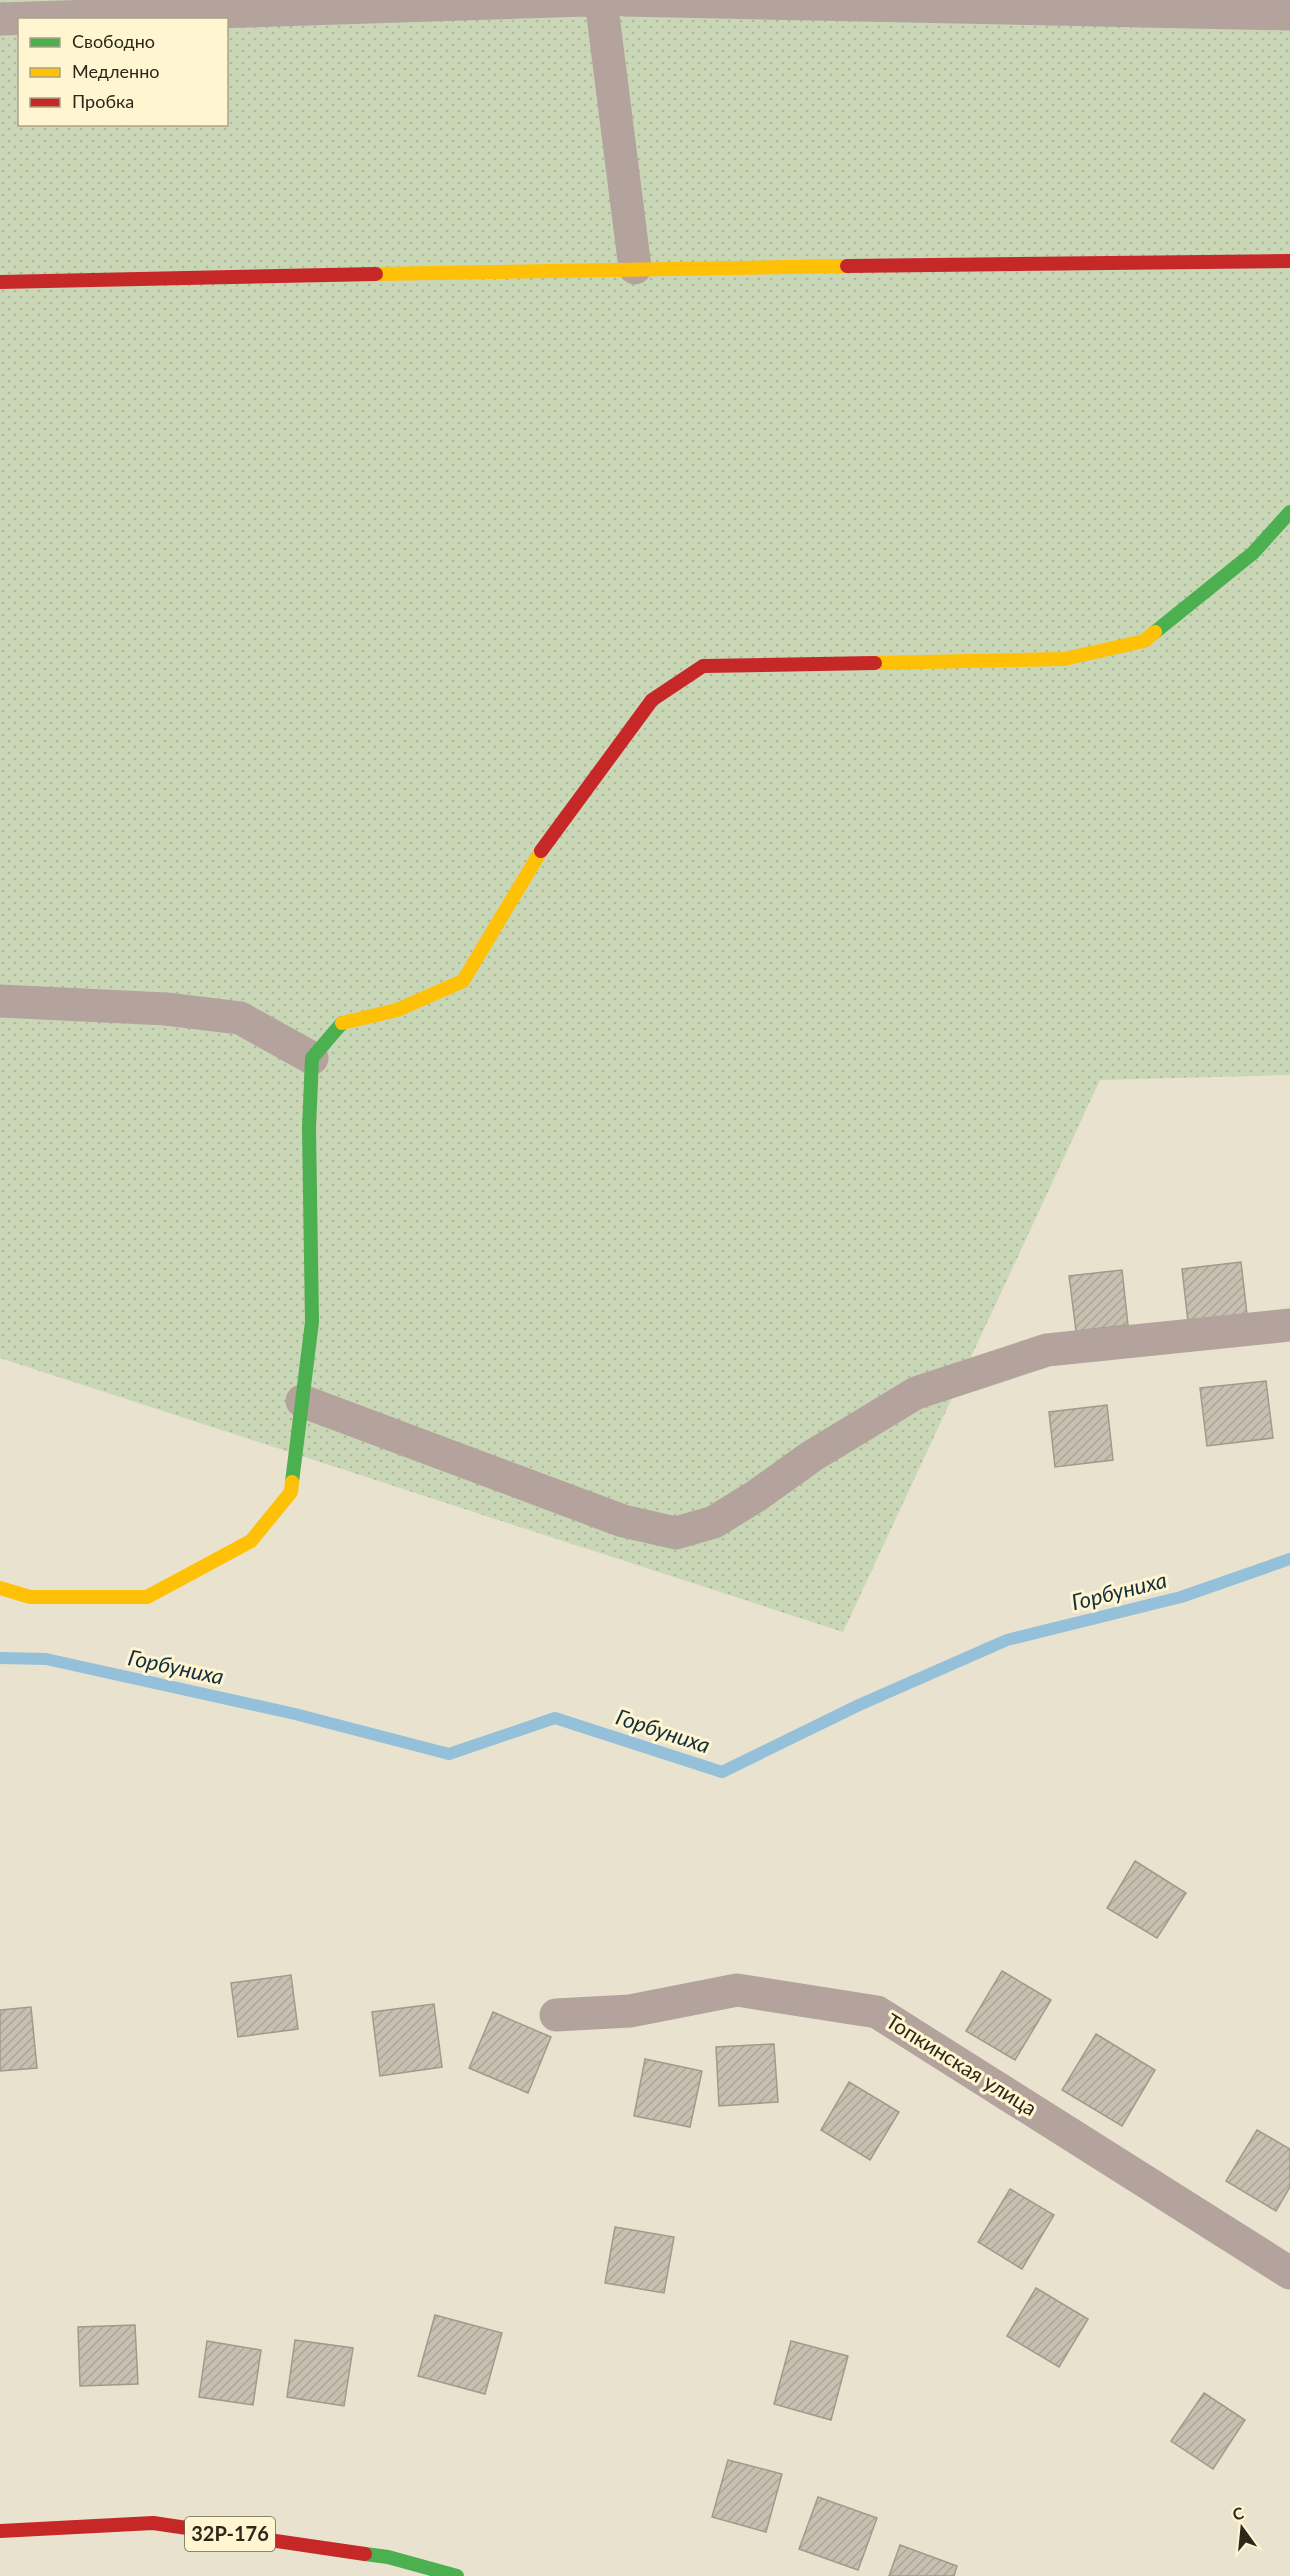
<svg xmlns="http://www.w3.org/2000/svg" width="1290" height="2576" viewBox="0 0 1290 2576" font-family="Lato,sans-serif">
<defs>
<pattern id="park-dots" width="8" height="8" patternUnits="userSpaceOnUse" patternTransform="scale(1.5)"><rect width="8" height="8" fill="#c9d7b7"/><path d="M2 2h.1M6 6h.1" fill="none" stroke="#adb99d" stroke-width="1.8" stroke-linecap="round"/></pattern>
<pattern id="building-hatch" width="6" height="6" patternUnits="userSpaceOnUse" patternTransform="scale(1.5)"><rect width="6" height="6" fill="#c7c0b1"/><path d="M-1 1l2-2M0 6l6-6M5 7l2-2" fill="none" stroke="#aba598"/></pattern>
</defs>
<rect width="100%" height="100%" fill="#e8e2ce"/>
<path fill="url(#park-dots)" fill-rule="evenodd" d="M0,0h1290v1075l-190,5 -257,552 -843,-274zM20,20h206v104h-206z"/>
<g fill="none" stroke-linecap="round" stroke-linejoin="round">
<path stroke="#95c0d9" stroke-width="12" d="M0,1658l46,1 249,55 154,40 106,-36 167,54 137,-67 148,-65 174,-43 109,-38"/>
</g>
<path fill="url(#building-hatch)" stroke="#a09a8b" stroke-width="1.5" d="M1241,1262l6,52 -59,8 -6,-53z
M1122,1270l6,55 -52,6 -7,-55z
M1266,1381l7,57 -66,8 -7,-58z
M1107,1405l6,55 -58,7 -6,-55z
M1135,1861l51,32 -29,45 -50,-30z
M1002,1971l49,29 -36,60 -49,-29z
M291,1975l7,54 -60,8 -7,-54z
M434,2004l8,63 -62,9 -8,-64z
M31,2007l6,61 -37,3v-61z
M493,2012l58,25 -23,56 -59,-25z
M1096,2034l59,36 -33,56 -60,-36z
M774,2044l4,58 -59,4 -3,-59z
M645,2059l57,12 -12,56 -56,-11z
M849,2082l50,30 -29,48 -49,-30z
M1257,2130l33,19v38l-14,24 -50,-30z
M1010,2189l44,26 -32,54 -44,-27z
M615,2227l59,10 -10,56 -59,-10z
M1036,2288l52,31 -29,48 -52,-31z
M435,2315l67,18 -17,61 -67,-18z
M135,2325l3,59 -58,2 -2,-59z
M295,2340l58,8 -9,58 -57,-9z
M207,2341l54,9 -8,55 -54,-8z
M791,2341l57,15 -17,64 -57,-16z
M1204,2393l41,27 -32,49 -42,-28z
M728,2460l54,14 -16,58 -54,-15z
M818,2497l59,21 -19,52 -59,-21z
M900,2545l57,21 -3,10h-65z"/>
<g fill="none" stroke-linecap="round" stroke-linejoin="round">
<path stroke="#b4a39d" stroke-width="33" d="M601,0l34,268
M624,0l666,14
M0,19l586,-19
M0,1001l166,8 74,9 72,40
M302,1401l321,120 53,12 38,-11 42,-26 56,-40 104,-63 131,-43 243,-25
M556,2015l74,-4 107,-21 140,22 413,261"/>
<path stroke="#4caf50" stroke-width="14" d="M1155,632l98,-79 37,-41
M292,1482l20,-160 -3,-194 3,-70 30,-35
M365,2554l23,3 69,19"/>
<path stroke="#ffc107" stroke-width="14" d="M376,274l471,-8
M875,663l189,-4 80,-18 11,-9
M342,1023l55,-13 66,-29 78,-130
M0,1588l30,9h117l104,-56 40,-49 1,-10"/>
<path stroke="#c62828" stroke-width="14" d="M847,266l443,-5
M0,282l376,-8
M541,851l111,-151 51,-34 172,-3
M0,2531l153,-8 212,31"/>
</g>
<g text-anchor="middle" stroke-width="6" stroke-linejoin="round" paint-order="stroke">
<rect fill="#fff5d0" stroke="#6b6550" stroke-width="1.5" x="185" y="2517" width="90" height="34" rx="4.5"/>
<g font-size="20" font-weight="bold" fill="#2b2719">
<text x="230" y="2541">32Р-176</text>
</g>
<g font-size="21" fill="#2b2719" stroke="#fff5d0">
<text transform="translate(961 2065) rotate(32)" y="7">Топкинская улица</text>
</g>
<g font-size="22" font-style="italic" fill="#122f41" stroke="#fff5d0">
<text transform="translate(1119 1591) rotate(-14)" y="8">Горбуниха</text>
<text transform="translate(176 1667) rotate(12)" y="8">Горбуниха</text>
<text transform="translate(663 1731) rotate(18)" y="8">Горбуниха</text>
</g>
</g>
<rect x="18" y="18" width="210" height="108" fill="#fff5d0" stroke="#aaa387" stroke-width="1.5"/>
<rect x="30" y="38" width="30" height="9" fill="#4caf50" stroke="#aaa387" stroke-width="1.5"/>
<text x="72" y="48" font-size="18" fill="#2b2719">Свободно</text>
<rect x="30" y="68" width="30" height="9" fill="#ffc107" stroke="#aaa387" stroke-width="1.5"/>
<text x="72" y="78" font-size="18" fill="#2b2719">Медленно</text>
<rect x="30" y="98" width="30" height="9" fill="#c62828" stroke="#aaa387" stroke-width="1.5"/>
<text x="72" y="108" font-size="18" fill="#2b2719">Пробка</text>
<g transform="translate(1242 2528) rotate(345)" stroke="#fff5d0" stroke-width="4.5" paint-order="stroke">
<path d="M0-4.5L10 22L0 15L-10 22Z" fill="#2b2719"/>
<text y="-9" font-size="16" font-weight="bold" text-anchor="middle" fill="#2b2719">С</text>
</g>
</svg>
